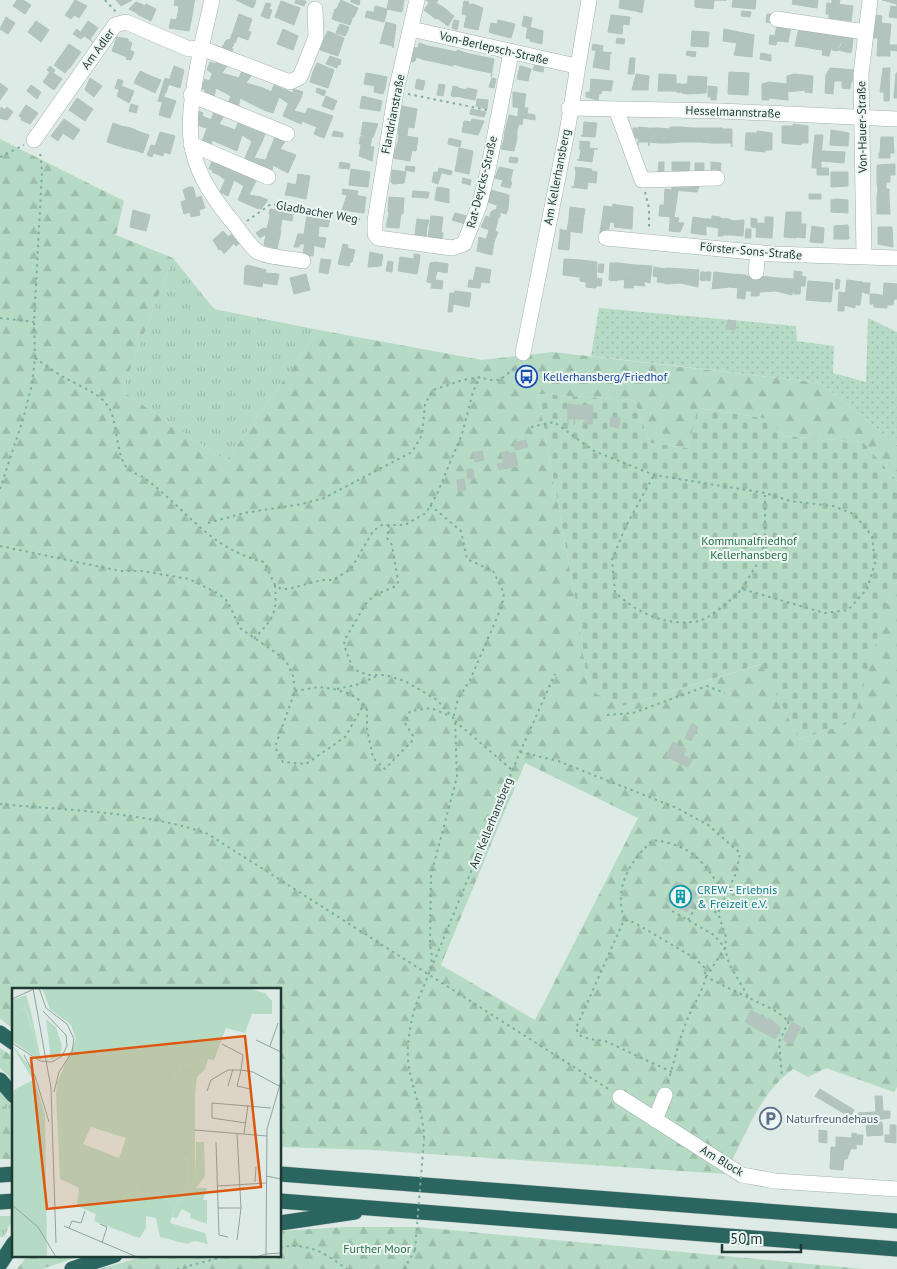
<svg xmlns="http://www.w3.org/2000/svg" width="897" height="1269" viewBox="0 0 897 1269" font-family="'PT Sans',sans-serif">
<defs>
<pattern id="grass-tufts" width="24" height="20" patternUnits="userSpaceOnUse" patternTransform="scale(1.25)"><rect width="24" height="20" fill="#b6dbc4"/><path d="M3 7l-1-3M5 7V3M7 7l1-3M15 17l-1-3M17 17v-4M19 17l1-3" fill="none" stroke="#9cbda9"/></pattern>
<pattern id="forest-firs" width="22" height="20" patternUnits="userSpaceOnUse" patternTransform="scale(1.25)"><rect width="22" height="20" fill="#b6dbc4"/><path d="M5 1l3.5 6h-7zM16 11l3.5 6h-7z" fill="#9cbda9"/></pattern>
<pattern id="cemetery-stones" width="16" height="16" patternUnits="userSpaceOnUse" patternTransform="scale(1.25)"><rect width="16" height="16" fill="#b6dbc4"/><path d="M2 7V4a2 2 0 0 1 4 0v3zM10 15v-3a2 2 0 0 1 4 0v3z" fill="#9cbda9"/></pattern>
<pattern id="garden-dots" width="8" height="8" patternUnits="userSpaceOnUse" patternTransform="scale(1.25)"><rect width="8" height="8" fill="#b6dbc4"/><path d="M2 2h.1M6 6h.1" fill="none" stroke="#9cbda9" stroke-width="1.8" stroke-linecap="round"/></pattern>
</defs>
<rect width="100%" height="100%" fill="#deeae5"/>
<path fill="url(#grass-tufts)" d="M173,258l41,51 105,21 -93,131 -104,-70z
M0,1090l14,19v10l-14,-19z
M0,1216h14l-10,21h-4z"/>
<path fill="url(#forest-firs)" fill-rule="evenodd" d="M0,139l124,62 -8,34 57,23 -51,133 104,70 93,-131 163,30 71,-8 268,31 76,62v36l-34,-39 -79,-6 -16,-17 -69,-11 -11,40 -38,-5 -16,-43 -96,-6 41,225 9,71 35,16 139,-42 37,75 53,-17 39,-133 6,-7v505l-3,5 -68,-24 -18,9 -15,-8c-35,26 -48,68 -68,105l-354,-24 -91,-3v-158h-266v40l-14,-10zM525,763l113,55 -103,202 -94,-55z
M0,1048l14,9v24l-14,-13z
M0,1100l14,19v40h-14z
M344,1227h74l445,42h-764l50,-14h131v-24z
M28,1255h56l-42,14h-25z"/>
<path fill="url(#cemetery-stones)" d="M538,394l96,6 16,43 38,5 10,-40 70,11 16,17 79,6 34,39v101l-6,8 -38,132 -54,17 -38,-75 -138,42 -35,-16 -9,-71z"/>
<path fill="url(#garden-dots)" d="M599,308l197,18 1,15 37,5 -1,27 33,9 2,-64 29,14v113l-76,-62 -230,-27z"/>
<path fill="#b3c4bf" stroke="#b0c3bd" d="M17,0h6l8,5 -6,9 -12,-8z
M75,0l12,6 -8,12 -11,-7z
M116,0h16l-11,6z
M175,0l19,3 -2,13 -14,-2 1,-8 -5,-1z
M178,0h17l-1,3z
M236,0h19l1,1 -3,7z
M296,0l10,1 -2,5 -9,-3z
M341,0l17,8 -4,9 -18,-7z
M351,0h8l1,1 -1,4 -8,-3z
M389,0h15l-2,12 -15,-3z
M426,0h12l-2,3 7,4 -7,12 -12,-9 5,-7z
M620,0h17l-1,11 -17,-3z
M637,0h7l-2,13 -6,-2z
M695,0h32h-13l-1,9 -18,-2z
M733,0h23l-1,9 -23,-2z
M793,0h25l-1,8 -25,-4z
M832,0h8l-1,4h-7z
M882,0h15v7v-3z
M281,1l19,7 -6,17 -19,-8z
M464,1l5,1 -3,13 -4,-1z
M136,2l5,2 -4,9 -8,-4z
M266,3l5,1 -2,5 3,1 -3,9 -8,-3z
M827,3l26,3 -2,15 -22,-3v-4h-3z
M141,4l4,2 1,-2 10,5 -5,12 -14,-7z
M473,4l10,4 -5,22 -14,-3 5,-22z
M375,6l12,3 -1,6 -12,-3z
M891,6l6,1v11l-8,-1z
M443,7l11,9 -6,10 -11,-8z
M335,9l18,7 -3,9 -18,-6z
M68,11l6,4 -3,4 -6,-4z
M367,11l19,4 -2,7 -19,-5z
M742,11l9,1 -1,5 -9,-1z
M178,14l14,2 -3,15 -20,-3 2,-9 5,1z
M239,14l13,5 -4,12 3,1 -3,8 -16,-6 -2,7z
M767,14h7l-1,9 -7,-1z
M611,15l19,2 -1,8 -6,-1 -1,10 -14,-2z
M876,15l6,1 -1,7 10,1 -2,21h8v6l-7,-1v6h-13l1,-18h-5z
M524,16l8,2 -2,10 -8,-2z
M6,17l9,6 -7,11 -8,-5z
M454,20l5,1 -2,9 -5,-2z
M498,20l17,4 -4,14 -16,-4z
M36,21l13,9 -8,12 -13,-10z
M88,21l10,7 -8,11 3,3 -13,-9z
M386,22l10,3 -3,23v-2l-12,-3 -1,1z
M491,23l6,1 -2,10 -6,-2z
M340,24l9,3 -2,5 -9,-4z
M777,24l14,3 -3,15 -11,-1 -1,4 -7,-1 1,-9 5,1z
M528,27l5,1 -3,11 -4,-1z
M338,28l9,4 -2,4 -9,-3z
M533,28l10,3 -1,13 -12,-3z
M799,28l9,2 -3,17 -10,-1z
M77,29l7,7 -3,3 -8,-5z
M283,29l15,7 -5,14 -16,-6z
M724,29l30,6 -2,22 -18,-2 3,-12 -14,-2z
M808,30l9,1 -3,18 -9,-2z
M328,31l16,7 -3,9 -18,-7z
M692,31l17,1 -1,15 -17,-1z
M817,31l9,2 -3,17 -9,-1z
M826,33l9,1 -6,22 -7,-1z
M232,34l6,2 -3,7 -5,-2z
M835,34l9,1 -7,16 -5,-1z
M844,35l9,2 -1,11 -11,-2z
M117,37l11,2v2l4,2 -5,14 -15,-6z
M617,38l8,1 -1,5 -8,-1z
M224.5 44a4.5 4.5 0 1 1 9 0a4.5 4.5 0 1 1-9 0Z
M323,40l18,7 -3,9 -18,-6z
M419,43l9,3 -3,14 -9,-3 -1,4z
M69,44l12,8 -12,17 -12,-8z
M593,44l10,2 -1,5 -10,-1z
M223,45l10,4 -2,5 -10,-4z
M428,46l10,2 -3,14 -10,-2z
M841,46l11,2 -1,5 -13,-3z
M411,47l7,1 -4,14 -7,-1z
M438,48l9,2 -3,14 -9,-2z
M130,50l4,2 -3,8 -5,-1z
M447,50l9,2 -3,14 -9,-2z
M457,50l9,3 -3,14 -10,-3z
M596,51l16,2h-2l-1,17 -16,-3z
M687,51l9,1 -1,5 -9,-2z
M466,53l9,2 -3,14 -9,-2z
M761,53l10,2v6l-11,-2z
M475,55l9,2 -3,14 -9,-2z
M330,56l11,4 -1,5 -12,-5z
M484,57l10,2 -3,18 1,-4 -11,-2z
M630,58h5l-1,16h-6z
M218,59l11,4 -7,10 17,5 -4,9 -24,-10z
M328,60l10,4 -1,4 -11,-4z
M57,61l11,8 -3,4 -11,-8z
M210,62l6,2 -4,9 -5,-3z
M317,63l17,7 -3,9 -18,-7z
M535,64l9,2 -1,6 -10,-2z
M50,66l5,4 -2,3 9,6 -8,11 -11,-8 7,-10 -3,-2z
M174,66l10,4 -4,18 -12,-4z
M520,66l11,3 -3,12 -11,-2z
M830,68l13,1 -1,12h-8l-1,13 -8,-1 1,-18z
M883,68h7l-1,31v-7h-9z
M243,69l10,4 -7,10 17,5 -4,9 -24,-10z
M843,69l11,1 -2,12 -10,-1z
M140,71l13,6 -6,12 -13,-6z
M313,72l18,7 -3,9 -18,-6z
M729,72l20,1 -1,22 -20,-1z
M366,73l6,1 -2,11 -6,-1z
M896,73h1v25h-3z
M372,74l15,3 -2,11 -15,-3z
M636,74l13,2 -1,14h-16z
M659,74l17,1v16h-18z
M794,74l19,2 -1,17 -7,-1v-2l-18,2v-16z
M688,76l19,1 -1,16 -19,1z
M153,77l8,3 -6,13 -8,-4z
M211,77l24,10 -4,9 -15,-8 -3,12 -10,-4z
M90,78l12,8 -8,11 -9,-7z
M165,78l5,2 -4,13 -5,-2z
M492,78l4,1 -2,9 -5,-1z
M118,79l5,2 -3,9 -5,-2z
M205,79l4,2 -4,9 -4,-2z
M417,79l3,1 -2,9 -3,-1z
M591,79l22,2 -2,10 -9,-1 -1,4 -11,-2z
M420,80l5,1 -2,9 -5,-1z
M842,81l9,1 -1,7 -8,-1z
M769,82l18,2 1,16 -19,-2v2h-7v-16z
M0,83l8,6 -8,11z
M674.5 88a4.5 4.5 0 1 1 9 0a4.5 4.5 0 1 1-9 0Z
M439,84l6,1 -2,11 -6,-1z
M683,84h5l-1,10 -5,-1z
M31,85l10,7 -4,7 -10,-8z
M274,85l19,8 -5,10 -9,-6 -6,16 -9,-3z
M121,86l13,5 -5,12 -12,-7z
M375,86l10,2 -2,6 -9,-2z
M453,86l5,1 -2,10 -5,-1z
M708,86l9,1v5h-5l-1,5h-3z
M235,87l24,10 -3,9 -16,-8 -2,12 -11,-5z
M263,88l4,2 -3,9 -5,-2z
M317,88l9,3 -2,5 -8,-4z
M458,88l9,2 -2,8 -9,-2z
M467,88l10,2 -2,10 -10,-2z
M294,89l9,3 -1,3 -9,-3z
M267,90l5,2 -4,9 -4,-2z
M161,91l4,2 -3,9 -4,-1z
M293,92l9,4 -8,15 12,3 -5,10 -18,-8z
M513,92l13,2 -2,14 -11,-1z
M586,92l13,2 -1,6 -12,-3z
M712,92h5l-1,8h-5z
M884,92h5v9h-5z
M326,96l11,5 -4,9 -11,-4z
M362,96l20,5 -2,10 -20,-3z
M164,97l12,4 -6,17 -11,-3z
M259,97l5,2 -4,9 -4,-2z
M77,98l16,11 -8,12 -16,-11z
M264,99l4,2 -4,9 -4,-2z
M477,99l11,1 -1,9 -11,-3z
M131,104l7,2 -2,7 -7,-2z
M26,105l12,8 -8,11 -9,-4 1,-2 -3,-2z
M402,106l15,3 -3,19 -15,-3z
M1,107l4,3 2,-3 6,5 -6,8 -7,-2z
M308,108l25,8 -9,22 -10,-4 3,-7 -15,-6z
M519,108h9l-1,5 -9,-1z
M471,109l15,3 -2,5 -14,-3z
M215,110l10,4 -6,10 16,6 -4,8 -24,-10z
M199,111l4,2 -3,9 -5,-2z
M518,112l17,3v5l-17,-3z
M509,115l14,3 -1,7 -3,-1 -2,6v8l-13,-3z
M202,116l5,2 -4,9 -5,-2z
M207,118l4,2 -4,8 -4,-1z
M64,119l16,11 -7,10 -10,-7 -5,8 -7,-5z
M472,119l12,2 -6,14 -16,-3 2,-11 7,1z
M363,122l15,2 -5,13 -12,-2z
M584,122l13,1 -2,14 -14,-1 2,-1z
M113,123l8,3 -5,19 -9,-3z
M238,123l18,8 -4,10 -10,-6 -5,16 -9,-4z
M793,124l15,2v17h-7v2l-19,-2v-17h11z
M399,125l9,2 -1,9 -9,-1z
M121,126l10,2 -6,20 -9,-3z
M258,127l8,4 -4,11 -9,-3z
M639,127l10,1v18v-4h-10l-1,3z
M670,127h10v15l-11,1z
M680,127l11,1 -1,14h-10z
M131,128l9,4 -6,18 -9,-2z
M207,128l24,10 -3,9 -16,-7 -1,5 -11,2z
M633,128h6l-1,10h-5z
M650,128h9v15l-10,-1v4z
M659,128l11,1 -1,14h-10z
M691,128h10v14h-11z
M701,128h10v15l-10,-1z
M711,128h11l-1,15h-10z
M722,129h10v18l-1,-4h-10z
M831,130l18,3 -1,13 -18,-1z
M334,131l9,2v4l-11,-1z
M757,131l15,2v17h-7v2l-20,-2 1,-17h11z
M140,132l9,3 -6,18 -9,-3z
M160,132l15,4 -5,18 -6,-2 -1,4 -10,-3z
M276,135l10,5 -6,9 16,6 -4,9 -24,-10z
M399,135l19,3 -1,6 -19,-3z
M505,135l12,3 -3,13 -13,-2z
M815,135h8l-2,19 -8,-1z
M364,136l8,1 -1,5 -11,-2v-3z
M881,137h12l1,16h-14z
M449,138l12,3 -1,6 -12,-3z
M253,139l9,3 -8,16 11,2 -4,11 -18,-8z
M360,140l11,2 -1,4 -11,-2z
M398,141l19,3 -1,7 -20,-3z
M580,141l10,1 -1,6 -9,-1z
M151,145l4,1 -3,11 -5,-2z
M361,145l13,2 -2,14 -13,-5z
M579,147h1l18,2h-4l-2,13 -15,-2h2l2,-9z
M396,148l16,2 -2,11 -18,-3z
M459,148l14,3 -2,12 -14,-3z
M822,151l23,1 -1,11 -23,-2z
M813,153l8,1v14h-9z
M879,153h11v5h-11z
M268,154l24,10 -4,9 -15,-8 -2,11 -10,-4z
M510,157l8,1 -1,5 -8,-1z
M213,158l4,2 -4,10 -4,-1z
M217,160l5,2 -5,12 -5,-2z
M457,160l14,3 -2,11 -14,-3z
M340,162l10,2 -1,5 -10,-1z
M659,162h5v10l-6,1z
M672,162h18l-1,12 -17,-3z
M711,162l10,1 -1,11 -9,-1z
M695,163h9v9h-9z
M895,164v11h-5v7h-13v-17z
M220,165l5,2 -4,9 -4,-2z
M406,166l9,1 -1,5 -9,-2z
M225,167l4,2 -4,10 -4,-2z
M499,167l14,3 -3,12 -15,-4z
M575,167l17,2 -2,6 -14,-2z
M230,168l18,8 -4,10 -10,-6 -6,16 -8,-4z
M439,168l13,3 -1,4 -13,-3z
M817,168h11l1,7h-12z
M351,169l19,3 -2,15 -19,-2z
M392,170l14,2 -2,11 -11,1 -2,-2z
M591,171l6,1 -1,11 -8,-1 -1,7 -16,-2h3l2,-14 14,2z
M434,172l7,1 -3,11 -6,-2z
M831,172h17v14l-17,1z
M298,174l6,1 -1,7 -6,-2z
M304,175l6,1 -4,23 -13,-3 4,-16 6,2z
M248,176l9,3 -8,16 12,2 -5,11 -18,-8z
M463,178l8,2 -1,5 -8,-2z
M503,180l9,2 -2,6 -9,-2z
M672,181l28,3 -3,8 -25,-2z
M877,182h9v7h-8z
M288,183l8,2 -3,11 -8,-1z
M189,187h4l3,11 5,-2 4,12 -6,2 1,5 -9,2 -1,-5 -6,2 -3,-12 5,-2 -3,-10z
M437,187l12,2v14l-14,-3z
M343,189l15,2 -1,5 -15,-2z
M665,189l13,2 -4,26 -15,-1 1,-11h4z
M878,189h11v8h-12z
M491,190l18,5 -1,14 -20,-7z
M413,191l16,1 -1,6 -16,-1z
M344,194l22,3 -2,16 -22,-3 5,-15z
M809,194h12v5h-12z
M261,197l7,3 -7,9 -5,-1z
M389,197l15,1 -1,16 -15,-2z
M877,197h12l1,17h-13z
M837,199l11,1v13l-17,-1v-12z
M613,204l4,1 -2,18 -5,-1z
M617,205l16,2 -1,22 -18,-2z
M497,206l11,3 -2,5 -10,-3z
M604,206l8,1 -4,27 -8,-1z
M570,207l15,2 -2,12 -14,-2z
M270,209l13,2 -1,5 -13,-2z
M133,210l17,5 -4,16 -16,-4z
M490 215a5 5 0 1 1 10 0a5 5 0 1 1-10 0Z
M283,212l10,2 -1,7 -10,-2 -2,12 -13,-2 3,-14 12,1z
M786,212h15v12h-4l-1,14 -12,-1z
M389,213l12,1 -2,14 -13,-1z
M455,213l16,4 -2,8 -17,-5z
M307,215l23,3 -2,9 -9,-1 -1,11 -14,-3z
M431,216l12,1 -2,15 2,1 -1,6 -14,-2z
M486,216l12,4 -3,11 3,2 -17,-6z
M712,216l8,1 -1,11 -14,-2 1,-7h6z
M670,217l9,1 -1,4h-8z
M693,217l13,2v16l-15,-2z
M765,217h8v7h-8z
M720,218l4,1v8h-5z
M725,218l9,3 -1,14h-10z
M751,218l6,1 -1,9 -5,-1z
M417,219l7,1 -1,7 -7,-1z
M569,219l14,2 -1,12 -15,-2z
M424,220h5l-2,7h-4z
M744,220l-1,16 -10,-1 1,-14z
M670,222l14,1 -4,9 -11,-1z
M757,223l16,1 -1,14 -16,-1z
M797,224h9l-1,14 -9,-1z
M848,225l1,14h-15v-13z
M416,226l7,1 -2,9 -6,-1z
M812,226l12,2 -1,15 -13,-1z
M423,227h4l-1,9h-5z
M719,227h5l-1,9h-5z
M878,227h14l1,20 -15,-3z
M263,228l4,1 -1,5 -6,4 -4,-5z
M267,229l14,2 -4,18 -13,-4z
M560,229l10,3v4l-10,-1z
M746,229h5v9h-6z
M489,230l9,2 -2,5 -8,-3z
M223,231l11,12 -10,11 -3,-5 -2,1 -6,-10z
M233,233l8,9 -5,4 -8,-9z
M298,234h3l-2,13h-5z
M301,234l5,1 -1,9h-5z
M488,234l8,3 -2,5 -8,-3z
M306,235l20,3 -2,10 -10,-3 -1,11 -10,-1z
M560,235l10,1 -1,14 -11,-1z
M479,237l15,5 -2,13 -15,-4z
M343,244l5,1 -2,9 -5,-2z
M347,248l8,2 -3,12h-2l-1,4 -11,-2 3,-12 5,2z
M370,252l13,3 -2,11 -13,1z
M414,254l6,1 -1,9 -5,-1z
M400,257l13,2 1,4 5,1 -2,10 -19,-3z
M321,259l10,1 -3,14 -9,-2z
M564,259l17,1 -2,17 -16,-2z
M581,260l16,2 -1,26 -10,-1v-5l-6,-1z
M388,261l5,1 -1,10 -6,-1z
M435,262l13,2 -1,9 -10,-2 -2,9 8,1 -1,8 -11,-1 1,-5 -5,-1 3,-19z
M610,263h9l-2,18 -8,-1z
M619,263l16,2 -1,14 -16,1z
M599,264h5l-1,9 -5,-1z
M247,265l19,5 -4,17 -18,-3 1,-17z
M635,265l17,1 -2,17 -16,-4z
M476,267l15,3 -2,13 -16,-2z
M654,267l5,1 -1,9 -5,-1z
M659,268l8,1 -2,14 -8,-1z
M666,268l17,1 -2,14 -16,1z
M683,269l16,1 -1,17 -17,-4z
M794,271l8,1 -1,9h-7z
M701,272h4v9l-5,-1z
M706,272h5l-1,9 -4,-1z
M714,272l16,2 -1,13 -17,2z
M266,273l13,1 -2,11 -13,-2z
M306,274l4,16 -16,4 -4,-16z
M730,274l16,1 -1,24 -8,-1 1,-10 -9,-1z
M746,276l7,1 -1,14h-7z
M761,276l16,2 -1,13 -16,1z
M801,276l5,1 -1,9h-4z
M753,277l8,1 -2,18h-8z
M596,278l6,1 -1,7h-5z
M625,278l9,1 -1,9h-9z
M777,278l17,1 -2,16 -16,-4z
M634,279l9,1 2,6 -11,-1z
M836,279l4,1 -1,9h-4z
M469,280l12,2 -1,6 -12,-1z
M847,280l16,2 -3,23h-5v3l-11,-3z
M793,281h8l-1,13h-6z
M808,281l25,2 -2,19 -25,-2z
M863,283h7l-1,11 -7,-2z
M884,283l13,1v15h-3l-1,6h-6v-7h-4z
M455,291l16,2 -2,14 -16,-3z
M839,292l6,1 -1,18h-6z
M450,293h5l-3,19h-4z
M870,294h5v10h-5z
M875,294l6,1 -1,9h-5z
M881,295l6,3v10l-13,-1v-3h6z
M728,320l8,1 -1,9 -9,-1z
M568,404l6,1v14h-6v6z
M574,405h19l-1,19h-7v-5h-10l-1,6z
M611,417l9,1 -1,10 -9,-2z
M526,440l2,7 -13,3 -1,-7z
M482,451l2,9 -9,2 -2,-9z
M508,451l1,3 6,-2 3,14 -19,4 -2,-6 7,-1 -3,-10z
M467,469h6l1,10h-7z
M464,479l2,11 -8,1 -1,-11z
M692,723l6,4 -7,14 -6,-3z
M673,742l13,7 -3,6 9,5 -4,7 -22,-11z
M676,881l21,12 -10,19 -22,-12z
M751,1010l17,10 1,-2 12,10 -6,11 -30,-17z
M792,1022l9,5 -9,17 -9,-4z
M820,1089l34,21 -4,7 -35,-21z
M875,1096h7l1,15h7v7l-32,4v-9l18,-1z
M882,1122l1,13 -16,1 -1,-13z
M890,1125h6v18l-11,-1v-7h5z
M819,1130l8,1v12l-8,-1z
M852,1133l5,1 -1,15 -20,-2v-10l16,1z
M858,1135h5l-1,10 -5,-1z
M831,1147l20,1 -4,11h-3l-1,11 -13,-1z"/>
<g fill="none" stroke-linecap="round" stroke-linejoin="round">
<defs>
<path id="minor" d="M417,0l-21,91 -21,130v13l3,4 74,10 12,-4 15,-38 8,-31 24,-122
M777,19l88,13
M411,29l165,37
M191,95l96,39
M569,108l152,3 176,8
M616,109l26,71 75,-2
M34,140l81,-115 11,-3 63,27 12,-1 11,-48
M191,144l77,33
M606,238l167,16 124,4
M864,255l-3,-181 9,-74
M303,261c-10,-2 -36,-4 -45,-9 -10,-7 -19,-23 -27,-32 -53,-65 -44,-95 -30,-172l89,34 10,-5 16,-40 -1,-28
M756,272l2,-20
M523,353l44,-221 22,-132
M620,1097l122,78 33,6 122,8
M655,1120l10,-25"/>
<path id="highway" d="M0,1033l14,10
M0,1080l14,16
M280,1174l617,47
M0,1175l14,-1
M280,1201l617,48
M0,1202l14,-1
M280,1223l75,-11
M0,1264l14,-21
M72,1269l43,-14"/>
</defs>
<use href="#minor" stroke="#a1b1ad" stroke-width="16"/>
<use href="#highway" stroke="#bcc4c2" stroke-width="16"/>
<path stroke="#7daea3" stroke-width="2" stroke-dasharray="2.5 4" stroke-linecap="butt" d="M105,0l11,12
M408,94l79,16
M0,157l24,-12
M645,192l4,16v22
M247,221l24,-17 92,16
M0,318l34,4
M35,358c10,7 21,15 32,21 13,7 32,14 41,27 10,14 7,47 19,62 5,5 14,7 20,12 42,32 62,68 117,82l11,23 6,4h7l34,-9h11l18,-11 22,-38 9,-6h23l21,-12 11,-19 25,-60 11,-42 7,-15
M531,427l23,-5 40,29 60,24 111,18 25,8 43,5 21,8 18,22 3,27 -8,26 -19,21 -23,3 -83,-24c-9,9 -31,29 -43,32 -32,6 -61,-7 -84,-29l-3,-32 14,-34 28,-51
M0,489l24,-73 8,-32 3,-26 -1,-36 8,-150 -2,-20
M430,505l31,26 6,28 26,12 11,22 -2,13 -32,74 -12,19 -5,20
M208,523l36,-10 58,-9 22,-6 88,-46 10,-17 3,-31 8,-14 30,-10 17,-3 9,3h11l17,-14
M389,525l-2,13 5,7 6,37 -2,4 -21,9 -8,7 -22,37 -1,6 9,24 15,6h17l20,6 32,19 18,20 2,57 -26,98 -1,71c7,23 -10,43 -16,65 -3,11 -5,23 -6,34 -3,32 16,62 16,94
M0,546l120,25h22l47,8 30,15 9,8 12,26 39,27 8,8 6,13 2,15 -20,56 8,15 23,2 39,-27 18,-31
M742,589l15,-25 8,-22v-47
M254,639c20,-22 23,-24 21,-54
M337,689l19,-4 21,-9
M295,691l24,-4 15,2 16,5 8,5 9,11v19l6,29 12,11 27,-28 1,-5 -8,-13 5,-12 21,-3 19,8
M607,715l26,-2 74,-27 18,7
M455,721l57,49
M520,752l38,9 119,47 31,17 32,28 -4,20 -18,40 8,24 -1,11 4,16 20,34 25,12 15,11 -10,21 3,35
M0,804c63,6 149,8 208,30l402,256
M672,911l42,24 11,13 -19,29
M624,919c-10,-33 6,-58 29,-79 42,6 49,21 72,54
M688,920l11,-18 18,11
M431,969l89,-217 35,-78
M672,1072l-67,-31 -16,-2 -10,-4 -3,-7 48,-108 9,2 60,35 11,10 2,10
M668,1082c7,-23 12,-47 22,-69 6,-12 12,-22 16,-36l43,21
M280,1247c30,-4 43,5 67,22
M177,1269l53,-14
M404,1269l11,-19"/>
<use href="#minor" stroke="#fff" stroke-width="15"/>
<use href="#highway" stroke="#2b655f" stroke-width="15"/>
<path stroke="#7daea3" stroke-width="2" stroke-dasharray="2.5 4" stroke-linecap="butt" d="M415,1250l9,-111"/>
</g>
<defs>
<symbol id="bus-ring" viewBox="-11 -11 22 22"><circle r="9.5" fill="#eef6f3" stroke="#1a4fb4" stroke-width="1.5"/><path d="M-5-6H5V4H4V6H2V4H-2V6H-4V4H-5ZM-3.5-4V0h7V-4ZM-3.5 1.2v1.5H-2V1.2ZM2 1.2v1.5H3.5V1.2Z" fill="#1a4fb4"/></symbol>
<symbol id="building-ring" viewBox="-11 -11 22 22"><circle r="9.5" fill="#eef6f3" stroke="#0f9aa8" stroke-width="1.5"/><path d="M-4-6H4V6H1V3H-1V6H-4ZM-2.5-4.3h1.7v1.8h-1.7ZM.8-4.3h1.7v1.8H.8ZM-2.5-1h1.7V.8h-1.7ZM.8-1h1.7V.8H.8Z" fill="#0f9aa8"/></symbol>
<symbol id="parking-ring" viewBox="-11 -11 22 22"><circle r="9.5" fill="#eef6f3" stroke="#5c6f8a" stroke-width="1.5"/><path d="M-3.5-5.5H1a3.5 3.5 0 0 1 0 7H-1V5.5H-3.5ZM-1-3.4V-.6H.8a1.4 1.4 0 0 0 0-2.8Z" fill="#5c6f8a"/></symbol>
</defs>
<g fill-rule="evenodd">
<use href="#bus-ring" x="514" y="364" width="25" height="25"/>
<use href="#building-ring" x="668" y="884" width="25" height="25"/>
<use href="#parking-ring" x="758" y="1106" width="25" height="25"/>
</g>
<g text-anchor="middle" stroke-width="4" stroke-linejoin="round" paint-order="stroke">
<g font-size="12" fill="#1f3935" stroke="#eef6f3">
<text transform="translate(494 48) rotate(13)" y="4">Von-Berlepsch-Straße</text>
<text transform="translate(98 49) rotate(-54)" y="4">Am Adler</text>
<text transform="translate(733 112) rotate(2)" y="4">Hesselmannstraße</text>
<text transform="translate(393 114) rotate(-79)" y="4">Flandrianstraße</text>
<text transform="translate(862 127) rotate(-91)" y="4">Von-Hauer-Straße</text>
<text transform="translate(557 177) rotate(-79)" y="4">Am Kellerhansberg</text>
<text transform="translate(482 182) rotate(-76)" y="4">Rat-Deycks-Straße</text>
<text transform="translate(317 212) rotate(10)" y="4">Gladbacher Weg</text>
<text transform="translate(751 251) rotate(5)" y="4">Förster-Sons-Straße</text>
<text transform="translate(491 823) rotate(-68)" y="4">Am Kellerhansberg</text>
<text transform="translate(722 1161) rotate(31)" y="4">Am Block</text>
</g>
<g font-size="12" fill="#164399" stroke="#eef6f3" text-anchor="start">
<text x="543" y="381">Kellerhansberg/Friedhof</text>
</g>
<g font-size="12" fill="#29704b" stroke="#eef6f3">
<text x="749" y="545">Kommunalfriedhof<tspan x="749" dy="14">Kellerhansberg</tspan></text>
<text x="377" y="1253">Further Moor</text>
</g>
<g font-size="12" fill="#0d838f" stroke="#eef6f3" text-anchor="start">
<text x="697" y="894">CREW - Erlebnis<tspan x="697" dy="14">&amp; Freizeit e.V.</tspan></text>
</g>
<g font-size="12" fill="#4e5e75" stroke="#eef6f3" text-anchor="start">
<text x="786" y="1123">Naturfreundehaus</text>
</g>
</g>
<g transform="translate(12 988)">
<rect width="269" height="269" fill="#deeae5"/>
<path d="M14,7l5,17 10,48 -4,-2 1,-11 -14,-43 -2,5 -10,-4v-5zM170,75l23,6 -8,8 -2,18 -23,-13z" fill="#b6dbc4"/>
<path d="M30,0h205l18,5 7,8v13h-20l-7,19 -19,-5 -12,32 -6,-1 -3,10 -23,-6 -10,19 23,13v86l-20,25 -5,17 35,10 3,11 -13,-3 -8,3 -27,-7 -4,-19 -10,-2v11l-6,11 -4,-1 -42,-16 2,-7 -19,-8 2,-18 -19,-9 -4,-85 1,-11 19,-44 -5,-14 -21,-16zM79,139l35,11 -7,20 -36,-14zM139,156l38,5 -7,4v6l7,1 -3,29 -12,16 -12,-9 -23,-4 -4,-9 12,-7 -8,-29zM10,11l16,48 -1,11 -25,-17v-36l11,4zM34,31l10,8 6,19 -2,9 -9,5zM0,57l19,23 14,47 2,142h-35v-166l21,-11z" fill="#b6dbc4" fill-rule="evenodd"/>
<path d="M176,145l1,16 -7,4v6l7,1 -3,29 -8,11 -4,5 -12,-9 -23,-4 -4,-9 12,-7 -10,-23 2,-6z" fill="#b6dbc4"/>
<path d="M0,225l26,25 8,19h-34z" fill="#b6dbc4"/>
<path d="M184,154h8l1,34 -9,12h11l-4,12h4v24l-17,-6 1,-4 -9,-5 -5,9 -5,-1 3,-11 20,-25z" fill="#b6dbc4"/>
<path fill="none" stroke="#92a39f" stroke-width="1" d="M21,0l18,100 5,155M27,0l7,20 21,16 7,15 -2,13 -13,20 -5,20M0,11l24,-11M244,52l25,12M0,55l28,18 12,1 10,-6 5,-10 -1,-11 -23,-24M210,56l21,11 -2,15 12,2 28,15M258,58l8,-23M12,67l11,21 14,46M216,98l5,-17M195,103l4,-11 17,-10h13l-4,16 13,3M234,135l-34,-5v-15l59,5M183,142l72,6M232,146l4,-29M204,154l3,93 9,2M254,188l15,3M243,194l1,-15M206,198l48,-3M0,217l26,22 18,30M206,220h23M88,236l7,3 -5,16M52,238l73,31M57,240l3,-7 9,2 4,-12M225,252l4,-32 -4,-75M184,269h23M244,269l10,-3 1,-125 14,-48M254,269v-3l15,-1"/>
<path fill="#de570e" fill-opacity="0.15" stroke="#de570e" stroke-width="2.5" d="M233,48l16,151 -214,22 -16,-151z"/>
<rect width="269" height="269" fill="none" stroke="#1f3935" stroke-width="2.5"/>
</g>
<path d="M722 1244v8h79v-8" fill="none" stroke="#1f3935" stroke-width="2.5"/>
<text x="730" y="1244" font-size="15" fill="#1f3935" stroke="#eef6f3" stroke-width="4" paint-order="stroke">50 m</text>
</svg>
